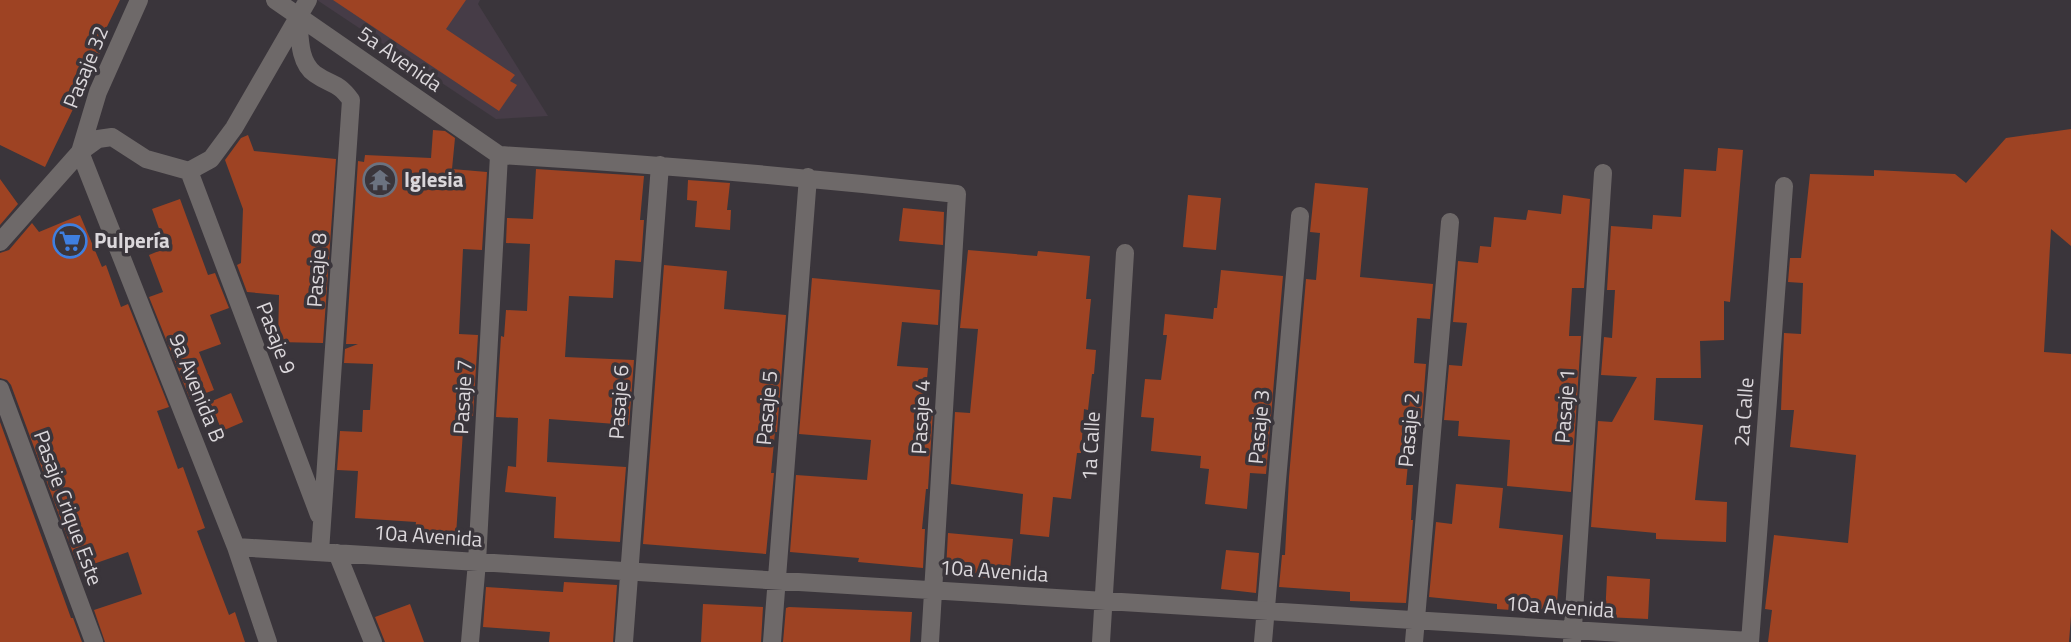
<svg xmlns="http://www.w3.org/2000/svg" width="2071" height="642" viewBox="0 0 2071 642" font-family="'Titillium Web',sans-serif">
<rect width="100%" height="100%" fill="#3a353b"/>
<path fill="#463c47" d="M317,0h163l-2,4 70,112 -52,3z"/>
<path fill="#9e4323" d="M0,0h120l-21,43 5,2 -59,122 -45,-22z
M333,0h133l-20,29 69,46 -5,6 7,4 -18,26z
M2071,129v117l-20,-17 -7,123 27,2v262l-2,26h-301l4,-32 -7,-1 9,-74 74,8 8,-88 -66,-8 4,-37h-13l3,-77 17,1 2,-51 -15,-1 2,-24h11l9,-84 64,2v-6l81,4 11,9 40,-45z
M433,130l12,1 10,7 -3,31 35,3 -5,78 -19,-1 -4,85 19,1 -5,81h-9l-8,119 -41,-3 1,-10 -61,-4 3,-47 -21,-1 3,-39 22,1 1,-22h7l3,-46 -29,-1 1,-14 13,-5h-12l12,-183 6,1 1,-7 66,3z
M248,135l6,16 82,8 -13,184 -45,-1 1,-47 -32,-3 -10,-27 4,-2 2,-54 -18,-49 16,-22z
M1718,148l25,2 -13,152 -6,-1v39l-24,1 1,37h-45l-2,42 49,5 -8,75 32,2 -1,40 -70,-3v-6l-65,-6 7,-106 14,1 25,-45 -36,-2 3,-38 8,1 3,-48h-8l4,-64 41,3 1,-14 28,2 3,-48 32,2z
M536,169l108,7 -4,44h4l-3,42 -26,-2 -2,38 -44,-2 -4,61 69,3 -5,65 -80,-6 -2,43 79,5 -6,75 -66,-4 2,-41 -51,-5 3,-26 8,1 2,-49 -22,-1 5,-81 3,1 2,-27 21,1 3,-67 -24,-1 1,-25 26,1z
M0,179l18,25 -18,21z
M688,180l42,3 -3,27h4l-1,20 -35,-3 2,-26 -10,-1z
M1315,183l53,5 -8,89 73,7 -3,35 -13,-1 -3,45 12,1 -4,54 -10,-1 -2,25 -4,43h7l-2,35h2l-7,83 -56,-2v-9l-71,-5 3,-32h3l4,-78 17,-198 10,1 4,-47 -10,-1z
M1188,195l33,3 -5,52 -33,-3z
M1563,195l27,4 -6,89h-12l-3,48h12l-10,156 -64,-6 3,-46 -52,-4 1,-15 -15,-1 5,-55 13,1 5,-43 -14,-1 5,-61 20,2 2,-17 11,1 3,-30 32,3 2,-10 33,4z
M180,199l28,76 7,-2 14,35 -19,7 11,29 -22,8 15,38 -24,9 -41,-102 14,-5 -14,-37 17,-7 -14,-39z
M903,208l41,4 -1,33 -44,-4z
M80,215l22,52 4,-2 15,42 7,-3 41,103 -12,4 21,58 5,-2 22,61 -8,3 32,84 6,-3 10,30h-140l-11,-32 48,-16 -14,-42 -49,17 -68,-184 -4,-5 -7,-2v-125l9,-3 23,-27 7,9z
M968,250l69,6 1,-5 52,5 -4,43h5l-5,50 10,1 -2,24h-2l-4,36 -4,-1 -3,44h-4l-6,46 -18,-2 -4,40 -29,-3 3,-40 -72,-10 4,-72 15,1 8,-84 -18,-1z
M664,265l63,6 -3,38 62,6 -9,117h-2l-4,41h3l-8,81 -123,-10z
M1221,270l62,6 -17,198 -16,-1 -3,36 -42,-5 4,-35 -9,-1 1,-12 -50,-5 3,-33 -13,-1 4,-38 16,1 6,-45h-4l2,-21 48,5 1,-11h3z
M812,278l128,12 -2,35 -36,-3 -5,44 31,2 -4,42 9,1 -5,78h-2l-4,40h3l-2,39 -65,-6 1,-4 -69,-6 6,-77 71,5 4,-40 -72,-6z
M231,393l12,29 -21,9 -12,-29z
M0,422l71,196h2l9,24h-82z
M1456,484l47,4 -4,40 64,7 -7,78 -59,-4v-5l-68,-7 7,-75 16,2z
M948,533l65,6 -4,41 -52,-5v-3l-11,-2z
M1226,550l33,3 -3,40 -35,-4z
M1607,576l43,3 -2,40 -43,-2z
M564,582l53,3 -4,57h-64l1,-10 -67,-5 3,-40 77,5z
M410,604l14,38h-39l-10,-25z
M703,604l60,3 -2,35h-60z
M789,607l123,5 -2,30h-127l3,-34z"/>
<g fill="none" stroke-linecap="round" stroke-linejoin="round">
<path stroke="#6e6969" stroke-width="18" d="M139,0l-41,92 -18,60 156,395 32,95
M275,0l224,155
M298,16c2,19 0,46 17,58 17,12 22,7 36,26l-31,452
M499,155c153,9 305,22 458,39l-27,448
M189,171l130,344
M0,242l80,-90 18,-13 14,-2 34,22 43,12 22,-12 23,-31 74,-128
M0,389l94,253
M236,547l1514,94
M337,553l36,89
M470,642l7,-80 22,-407
M624,642l36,-477
M772,642l36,-465
M1101,642l24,-389
M1263,642l37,-426
M1414,642l36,-420
M1572,642l31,-469
M1750,642l34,-456"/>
</g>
<defs>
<symbol id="temple-ring" viewBox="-11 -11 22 22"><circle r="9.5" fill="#3a353b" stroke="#6b7280" stroke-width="1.5"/><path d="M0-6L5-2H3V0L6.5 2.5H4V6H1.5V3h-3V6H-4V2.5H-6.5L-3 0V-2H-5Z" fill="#6b7280"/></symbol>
<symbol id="supermarket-ring" viewBox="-11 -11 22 22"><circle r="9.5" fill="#3a353b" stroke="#3f7fe0" stroke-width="1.5"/><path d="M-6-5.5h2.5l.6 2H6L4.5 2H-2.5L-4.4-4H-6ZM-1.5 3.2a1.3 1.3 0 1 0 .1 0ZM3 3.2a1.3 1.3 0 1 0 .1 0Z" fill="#3f7fe0"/></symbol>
</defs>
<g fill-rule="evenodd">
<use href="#temple-ring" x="361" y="161" width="38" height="38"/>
<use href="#supermarket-ring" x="51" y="222" width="38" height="38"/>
</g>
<g text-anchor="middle" stroke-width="7" stroke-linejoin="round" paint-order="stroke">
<g font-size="21" fill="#dbd7db" stroke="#3a353b">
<text transform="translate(400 59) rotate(35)" y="7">5a Avenida</text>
<text transform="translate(86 67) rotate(-68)" y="7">Pasaje 32</text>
<text transform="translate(317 270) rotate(-86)" y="7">Pasaje 8</text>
<text transform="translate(276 338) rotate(69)" y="7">Pasaje 9</text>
<text transform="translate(197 388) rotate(68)" y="7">9a Avenida B</text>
<text transform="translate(463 397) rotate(-87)" y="7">Pasaje 7</text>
<text transform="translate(619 402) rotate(-86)" y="7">Pasaje 6</text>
<text transform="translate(1565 406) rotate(-86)" y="7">Pasaje 1</text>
<text transform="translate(767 408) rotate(-85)" y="7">Pasaje 5</text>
<text transform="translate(1744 412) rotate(-86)" y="7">2a Calle</text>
<text transform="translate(921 417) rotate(-87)" y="7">Pasaje 4</text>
<text transform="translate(1259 427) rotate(-85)" y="7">Pasaje 3</text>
<text transform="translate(1409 430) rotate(-85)" y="7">Pasaje 2</text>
<text transform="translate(1091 446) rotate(-87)" y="7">1a Calle</text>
<text transform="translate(68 508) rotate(70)" y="7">Pasaje Crique Este</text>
<text transform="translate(428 536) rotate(4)" y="7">10a Avenida</text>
<text transform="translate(994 571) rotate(4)" y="7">10a Avenida</text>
<text transform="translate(1560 607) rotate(4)" y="7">10a Avenida</text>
</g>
<g font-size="21" font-weight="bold" fill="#dbd7db" stroke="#3a353b" text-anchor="start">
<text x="404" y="187">Iglesia</text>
<text x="94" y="248">Pulpería</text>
</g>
</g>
</svg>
